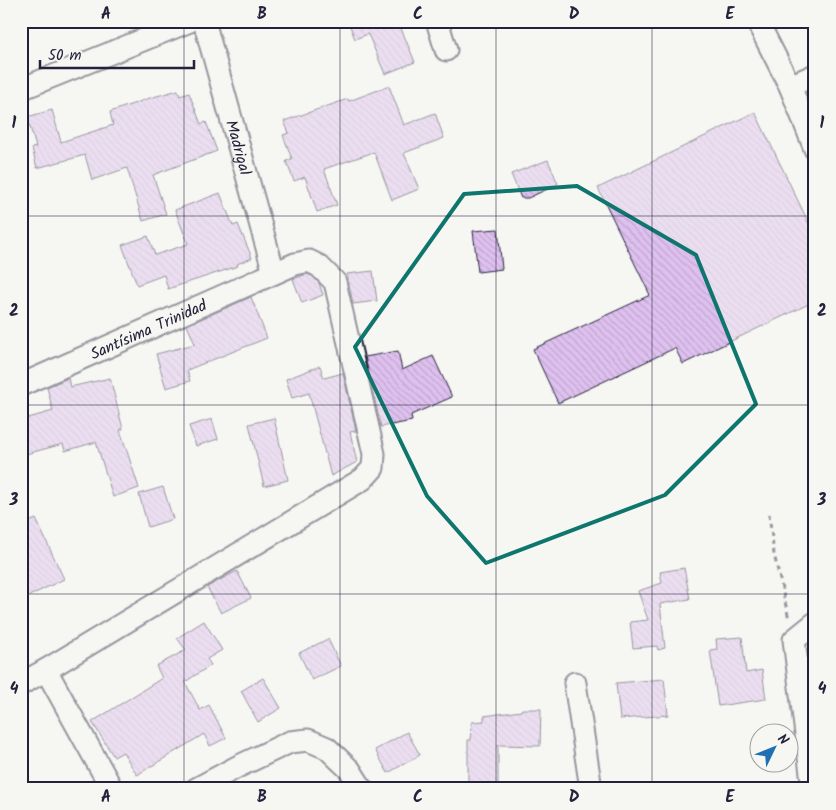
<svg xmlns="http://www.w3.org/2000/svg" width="836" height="810" viewBox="0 0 836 810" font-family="Kalam,sans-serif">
<defs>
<pattern id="building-back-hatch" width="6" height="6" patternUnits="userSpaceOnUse" patternTransform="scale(1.25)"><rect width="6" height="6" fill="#dfc1ef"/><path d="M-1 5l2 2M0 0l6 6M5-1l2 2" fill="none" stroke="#bfa6ce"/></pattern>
</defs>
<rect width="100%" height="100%" fill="#f6f6f2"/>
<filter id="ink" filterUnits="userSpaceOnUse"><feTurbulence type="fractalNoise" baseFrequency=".02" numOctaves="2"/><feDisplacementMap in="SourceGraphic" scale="10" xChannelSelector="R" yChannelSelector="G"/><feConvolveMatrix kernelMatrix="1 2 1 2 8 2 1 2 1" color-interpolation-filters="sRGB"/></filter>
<g filter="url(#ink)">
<path fill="url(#building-back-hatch)" stroke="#22223b" d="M348,21h50l17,41 -30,12 -17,-40 -13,5z
M389,86l15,39 31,-12 9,25 -40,15 15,36 -27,11 -18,-48 -50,17 13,36 -20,7 -12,-35 -11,4 -8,-20 6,-2 -9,-24 6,-2 -5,-12 64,-22 1,2z
M178,90l2,6 9,-3 12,31 5,-2 11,29 -64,24 13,39 -23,7 -16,-53 -35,12 -7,-25 -48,13 -5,-20 4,-1 -9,-30 25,-7 9,32 52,-17 -3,-13 40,-14z
M755,112l60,124v65l-132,63 -8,-16 -117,55 -25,-54 117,-54 -52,-107z
M548,160l10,24 -30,14h-7l-10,-24z
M220,193l13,33 5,-2 14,34 -15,6 1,2 -70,23 -4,-14 -27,10 -15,-40 26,-9 7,19 33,-11 -13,-34z
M498,229l4,40 -24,3 -5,-41z
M373,271l4,30 -24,3 -6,-30z
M307,274l5,2 7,7 4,12 -21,8 -9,-24z
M251,297l16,41 -80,32 3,11 -24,7 -10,-34 39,-10 -8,-19z
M398,351l4,19 31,-14 19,41 -41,18 1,6 -31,6 -16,-70z
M320,366l4,12 19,-5 13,58 -6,1 7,30 -26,14 -22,-83 -17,5 -6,-19z
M68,378l2,9 40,-9 13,51 -3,1 19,58 -26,9 -17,-55 -31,9 -2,-7 -37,10 -5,-18v-16l32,-9 -6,-24z
M274,418l14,62 -24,6 -15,-62z
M212,419l6,20 -22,7 -7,-20z
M163,487l10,32 -25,8 -9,-33z
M36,519l28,60 -43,21v-75z
M684,568l6,31 -30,5 5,44 -7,2 -1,-4 -24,2 -3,-26 18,-2 -10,-29 24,-8 -2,-11z
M237,571l14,27 -30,15 -14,-26z
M204,621l18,29 -15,9 4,6 -26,17 15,28 9,-5 17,33 -16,8 -6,-12 -67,41 -14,-23 -9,5 -22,-35 70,-44 -6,-12 30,-16 -9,-12z
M742,637l4,36 16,-3 4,29 -48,7 -8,-56 7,-1 -1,-10z
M328,639l13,27 -29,14 -13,-27z
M263,678l18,30 -23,14 -17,-31z
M664,679l4,36 -48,4 -4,-36z
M522,709h19l-1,37 -42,-1v44h-30v-49h3l1,-18 12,-1v-5l37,-5z
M407,732l13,23 -32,18 -13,-23z"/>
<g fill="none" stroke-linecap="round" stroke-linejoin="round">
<defs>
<g id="minor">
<path id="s1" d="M204,21l70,252"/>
<path d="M437,21l9,29"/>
<path d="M757,21l33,65 25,63"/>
<path d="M790,86l25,-11"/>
<path d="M21,89l169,-68"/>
<path id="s2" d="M21,385l274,-121 14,-3 10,5 16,16 39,172 -1,14 -10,11 -317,191 -25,14"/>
<path d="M46,670l66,119"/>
<path d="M575,683l16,106"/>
<path d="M196,789l41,-22 53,-25 18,-2 19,8 23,22 12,19"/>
<path d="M813,789l-19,-149 21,-17"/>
</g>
</defs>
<use href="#minor" stroke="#22223b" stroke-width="25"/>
<path stroke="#22223b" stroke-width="3" stroke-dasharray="5 4" stroke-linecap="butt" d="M769,514l5,40 15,65"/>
<use href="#minor" stroke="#f6f6f2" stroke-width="21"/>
</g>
</g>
<path d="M0 0H836V810H0ZM577,186l119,69 60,149 -91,91 -179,68 -59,-67 -72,-149 109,-153z" fill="#f6f6f2" fill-opacity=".55" fill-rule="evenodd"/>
<path fill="none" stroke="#0f766e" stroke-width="4" stroke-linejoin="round" d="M577,186l119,69 60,149 -91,91 -179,68 -59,-67 -72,-149 109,-153z"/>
<path fill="none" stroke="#22223b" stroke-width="1" stroke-opacity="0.55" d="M184,21v768M340,21v768M496,21v768M652,21v768M21,216h794M21,405h794M21,594h794"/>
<g text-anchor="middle" stroke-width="4" stroke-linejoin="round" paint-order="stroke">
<g font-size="16" fill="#22223b" stroke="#f6f6f2">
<text dy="6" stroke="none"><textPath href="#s1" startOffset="131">Madrigal</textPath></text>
<text dy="6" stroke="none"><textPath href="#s2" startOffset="139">Santísima Trinidad</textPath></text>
</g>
</g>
<rect width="836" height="810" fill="none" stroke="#f6f6f2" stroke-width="55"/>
<g transform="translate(774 748) rotate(47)"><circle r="24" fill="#f6f6f2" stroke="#a1a1a9"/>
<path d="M0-4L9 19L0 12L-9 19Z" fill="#1f6fb2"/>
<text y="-8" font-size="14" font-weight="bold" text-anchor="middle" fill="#22223b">N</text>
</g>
<path d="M40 60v8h154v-8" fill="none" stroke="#22223b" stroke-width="2.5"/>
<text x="48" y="60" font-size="15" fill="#22223b" stroke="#f6f6f2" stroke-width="4" paint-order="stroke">50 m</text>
<rect x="28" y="28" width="780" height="754" fill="none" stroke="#22223b" stroke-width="2"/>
<g font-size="16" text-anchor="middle" font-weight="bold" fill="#22223b">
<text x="106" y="19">A</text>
<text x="262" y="19">B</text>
<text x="418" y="19">C</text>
<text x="574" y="19">D</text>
<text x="730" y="19">E</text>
<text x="14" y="128">1</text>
<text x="822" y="128">1</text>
<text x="14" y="316">2</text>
<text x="822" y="316">2</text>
<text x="14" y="505">3</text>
<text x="822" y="505">3</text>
<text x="14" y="694">4</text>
<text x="822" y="694">4</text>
<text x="106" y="802">A</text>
<text x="262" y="802">B</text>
<text x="418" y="802">C</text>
<text x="574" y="802">D</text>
<text x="730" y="802">E</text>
</g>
</svg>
